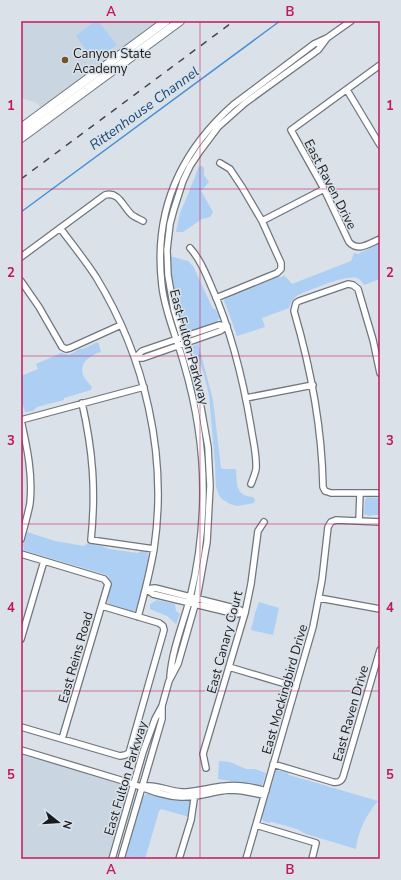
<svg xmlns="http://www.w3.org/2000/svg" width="401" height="880" viewBox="0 0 401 880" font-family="'Nunito Sans',sans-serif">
<rect width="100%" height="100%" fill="#dae1e8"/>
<path fill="#c9d6e2" d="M21,21h139l-118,88 -5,-6 -16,-5z
M21,754l105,31 2,6 -20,68h-87z"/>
<path fill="#adcff3" d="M95,21h3l19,24 -23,16 -18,-25z
M199,166h3l2,2v7l5,7 -8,9 12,21 -3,5 -8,2 -16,11 -3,2h-7l4,-19 7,-16z
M380,243v36l-16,6c-2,-3 -4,-6 -7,-7 -13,-3 -46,12 -59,17l-6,5 -3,8 -27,10 3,9 -28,9 -11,-31 -2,-3 1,-4 50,-20 7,-1 2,-2 8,9 59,-23 3,-8 4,1z
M170,256l18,5 5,5 20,43h2l5,8 -4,6 -27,10 -5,-2c-11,-20 -14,-52 -14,-75z
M98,342l3,10c-10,3 -24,11 -17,25 2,3 5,7 8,10l-1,3 -27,8v2l-27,7 -4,4 -8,1 -4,-14v-22l17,-7 -2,-5 25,-11 8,2 4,-2 6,-4h4z
M198,343l15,57 8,68 3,1h12c1,14 -1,27 17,28l2,3 -1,3 -17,3 -7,-2 -8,-5 -3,-4 -3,-8 -1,-24 -6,-68 -5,-20 -5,-15 -7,-9v-4z
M367,497l13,1v17h-8l-3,1 -5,-2 1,-14z
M27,532l28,9 29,5 5,-4c6,5 13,2 19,7l30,4 3,-2 6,1c6,10 -6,46 -10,57l-2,2h-4l-22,-7c-5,-9 5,-15 -1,-28l-4,-2 -78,-23 -2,-1 -1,-5z
M157,600l18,4 1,7 4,3 -4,10 -9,-8 -17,-7v-5z
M259,602l20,6 -6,27 -22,-5 4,-17z
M219,761l11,1 16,7h9l11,4 -4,13 -44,-7z
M276,770l11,2 2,3 89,26c-12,14 -20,30 -22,48l-50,-15 -9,-5 -25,-7 -3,1 -6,-2 -1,-4z
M148,793l23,6h21l-3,18 -28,-8 -2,2 -14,48h-20l17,-62z"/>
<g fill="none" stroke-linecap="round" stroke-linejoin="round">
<path stroke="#4991d5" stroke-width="1.5" d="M21,212l259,-191"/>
<defs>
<path id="street" d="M380,65l-89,65 33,59 25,53c9,10 19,2 31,-3
M347,90l33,55
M262,221l62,-32
M60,228c12,16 25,32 36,49 49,80 72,178 58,272 -4,23 -10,46 -16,68
M190,248c10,11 16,26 22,40 20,45 31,91 39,139 2,14 6,28 5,42 -1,5 -3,10 -5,15
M21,257l84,-62c14,-4 18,12 27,20 3,2 7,4 11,6
M21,281l18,26 23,40 4,2 4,-1 51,-23
M216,298l61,-25 4,-4v-6l-19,-42 -20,-34 -12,-18 -10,-6
M135,358l7,-7 41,-14 36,-12 8,1
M135,358h8l77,-27 7,-5
M380,373l-7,-33 -15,-51 -5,-4 -5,-1 -49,17 -3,2 -2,8c17,58 28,115 29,176l2,4 6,2h49
M246,398l67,-13
M82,403c11,48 14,88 9,137l63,9
M21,420l123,-33
M21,420c6,27 12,55 9,83 -2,12 -6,24 -9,36
M359,521l1,-28
M21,554l83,25 4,5 -46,155
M146,589l9,-1 83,21 7,4
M146,589l7,5 83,20 9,-1
M319,598l61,11
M21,639l23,-78
M229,667l67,20
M170,677c2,-27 13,-53 20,-79 9,-36 13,-72 13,-108 0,-43 -7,-85 -19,-126 -7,-26 -19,-51 -22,-78 -9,-74 17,-133 71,-181l81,-61 13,-6 24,-17
M21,727l99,29 5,-1 4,-2 35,-123 -1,-4 -4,-3 -57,-17
M21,750l106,32c18,6 34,14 54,15 17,1 32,-6 49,-7 12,0 23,3 34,5
M273,764l60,18c5,1 8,0 10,-5l37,-127
M206,768l-3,-14 42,-141 6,-29 7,-53 6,-9
M142,786c13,-2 26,5 40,6 15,0 29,-5 43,-6 14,-2 28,1 41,5
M256,825l60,18 -4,16
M112,859l31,-107 12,-33 7,-13 7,-25 9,-17 19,-66 10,-56 3,-56 -2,-39 -11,-62 -23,-75 -6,-35 -1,-25 3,-26 4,-15 9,-28 7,-15 10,-15 18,-24 27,-24 73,-53 9,-12
M121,859l41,-140v-13
M179,859l12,-39 4,-27
M246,859l67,-232 9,-47 6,-53 3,-5 5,-2 44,2"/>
<path id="primary" d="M21,128l145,-107
M21,138l159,-117"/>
</defs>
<use href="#street" stroke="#70767c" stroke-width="8"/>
<use href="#primary" stroke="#70767c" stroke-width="10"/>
<use href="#street" stroke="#fff" stroke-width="5.5"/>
<use href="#primary" stroke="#fff" stroke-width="8"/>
<path stroke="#44474b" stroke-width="1.5" stroke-dasharray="7 7" stroke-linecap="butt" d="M21,179l213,-158"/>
</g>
<path fill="none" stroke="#c2185b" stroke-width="1" stroke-opacity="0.55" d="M200,21v838M21,189h359M21,356h359M21,524h359M21,691h359"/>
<circle fill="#74522a" stroke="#dae1e8" stroke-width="1.5" cx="65" cy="60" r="4"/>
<g text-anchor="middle" stroke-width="3" stroke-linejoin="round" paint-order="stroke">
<g font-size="13" fill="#191b1e" stroke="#dae1e8" text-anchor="start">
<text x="73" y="58">Canyon State<tspan x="73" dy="15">Academy</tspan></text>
</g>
<g font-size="13" fill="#191b1e" stroke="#dae1e8">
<text transform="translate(331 184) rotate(63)" y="5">East Raven Drive</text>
<text transform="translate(190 347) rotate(75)" y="5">East Fulton Parkway</text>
<text transform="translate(224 642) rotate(-75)" y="5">East Canary Court</text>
<text transform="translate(75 657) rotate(-74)" y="5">East Reins Road</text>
<text transform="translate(284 689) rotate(-74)" y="5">East Mockingbird Drive</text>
<text transform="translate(350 713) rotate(-74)" y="5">East Raven Drive</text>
<text transform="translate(125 778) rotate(-73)" y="5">East Fulton Parkway</text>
</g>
<g font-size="14" font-style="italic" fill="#174a77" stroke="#dae1e8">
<text transform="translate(144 108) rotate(-36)" y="5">Rittenhouse Channel</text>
</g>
</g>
<rect width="401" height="880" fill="none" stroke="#dae1e8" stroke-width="44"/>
<g transform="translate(58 822) rotate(107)" stroke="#dae1e8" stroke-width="3" paint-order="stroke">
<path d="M0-3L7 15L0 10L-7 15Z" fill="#191b1e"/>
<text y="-6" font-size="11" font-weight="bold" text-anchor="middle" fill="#191b1e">N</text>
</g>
<rect x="22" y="22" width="357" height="836" fill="none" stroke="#c2185b" stroke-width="1.5"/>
<g font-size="13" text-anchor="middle" font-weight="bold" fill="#c2185b">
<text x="111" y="16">A</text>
<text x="290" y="16">B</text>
<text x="11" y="110">1</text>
<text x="390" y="110">1</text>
<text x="11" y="277">2</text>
<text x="390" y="277">2</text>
<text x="11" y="445">3</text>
<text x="390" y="445">3</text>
<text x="11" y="612">4</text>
<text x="390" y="612">4</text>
<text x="11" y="779">5</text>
<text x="390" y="779">5</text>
<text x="111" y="874">A</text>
<text x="290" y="874">B</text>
</g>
</svg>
